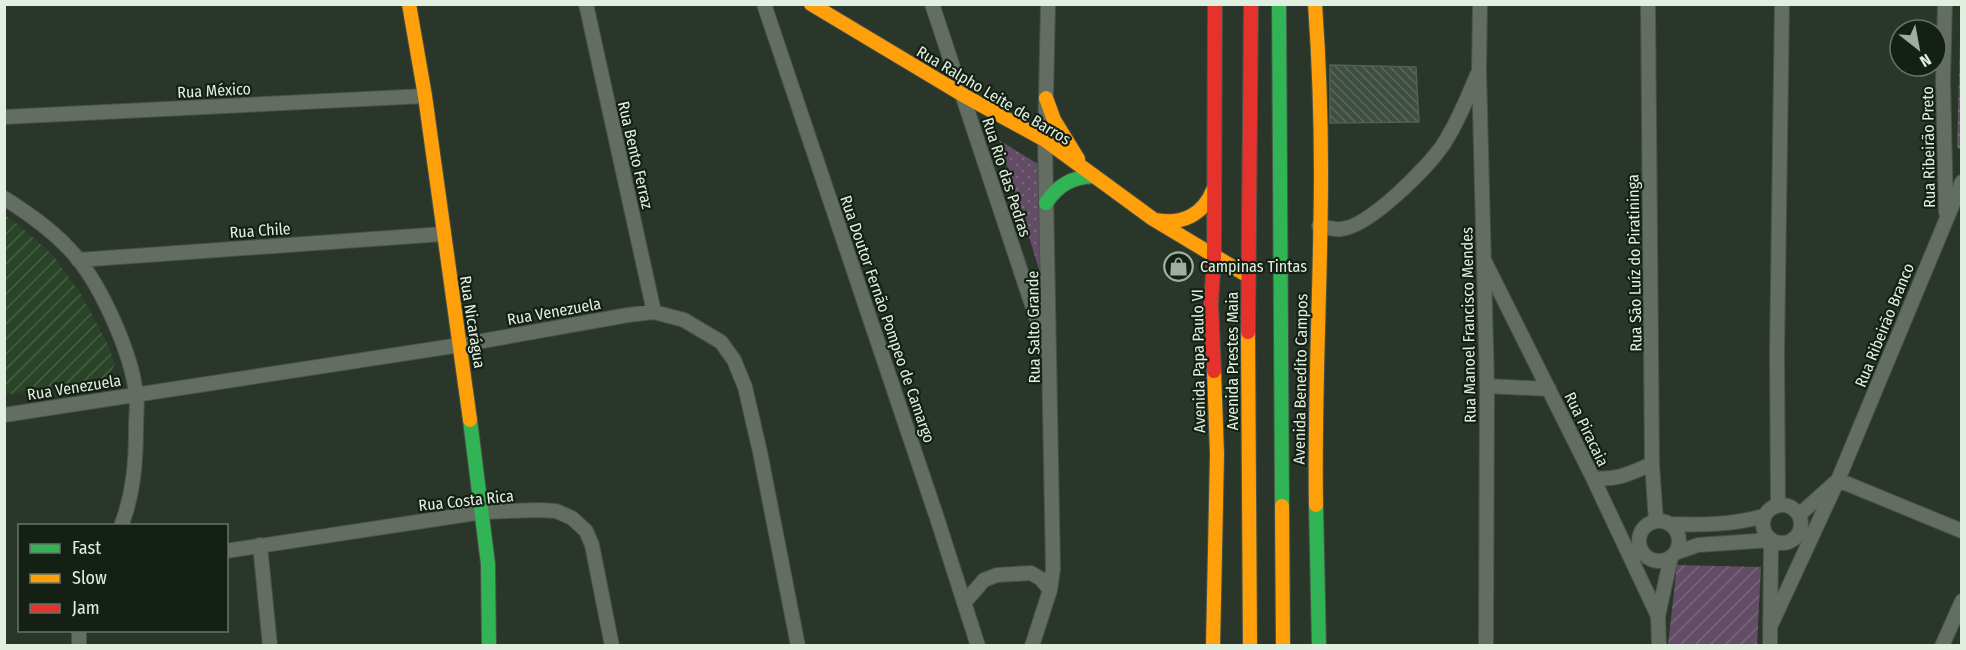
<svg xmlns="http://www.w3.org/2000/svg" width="1966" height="650" viewBox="0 0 1966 650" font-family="'Fira Sans Condensed',sans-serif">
<defs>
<pattern id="industrial-furrows" width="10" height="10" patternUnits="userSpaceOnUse" patternTransform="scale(1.5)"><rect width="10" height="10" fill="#294427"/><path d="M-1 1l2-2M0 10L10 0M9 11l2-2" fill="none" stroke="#485f46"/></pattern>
<pattern id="park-dots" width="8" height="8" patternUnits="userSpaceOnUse" patternTransform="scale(1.5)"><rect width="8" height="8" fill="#634c66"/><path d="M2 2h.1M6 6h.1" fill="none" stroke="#79667b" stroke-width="1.8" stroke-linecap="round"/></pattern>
<pattern id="garden-furrows" width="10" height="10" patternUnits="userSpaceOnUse" patternTransform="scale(1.5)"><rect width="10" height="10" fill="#634c66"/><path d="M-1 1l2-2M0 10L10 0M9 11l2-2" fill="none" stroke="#79667b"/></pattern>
<pattern id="building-back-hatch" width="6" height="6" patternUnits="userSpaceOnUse" patternTransform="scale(1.5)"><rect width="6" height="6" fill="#3f4e43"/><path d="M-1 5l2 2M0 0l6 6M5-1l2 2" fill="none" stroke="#5a685e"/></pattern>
</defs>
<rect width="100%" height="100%" fill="#293629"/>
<path fill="url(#industrial-furrows)" d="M5,215l10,7 37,32 29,40 27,51 7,19 -7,12 -13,5 -90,14z"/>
<path fill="url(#park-dots)" d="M1961,4l1,1 -1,145 -4,-3z
M999,140l39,24 4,115z"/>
<path fill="url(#garden-furrows)" d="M1677,565l84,2 -4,78h-89z"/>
<path fill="url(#building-back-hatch)" stroke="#525f56" stroke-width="1.5" d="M1330,65l86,2 3,55 -89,1z"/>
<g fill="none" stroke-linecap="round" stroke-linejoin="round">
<defs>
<path id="street" d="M586,4l68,308
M764,4l173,514 41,128
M932,4l114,343
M1480,4l-1,66 8,316 -1,260
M1648,4l4,460 4,57
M1945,4l-2,77 3,131
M4,117l421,-21
M4,198c27,17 54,36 74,61 25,31 54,96 58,135 2,10 0,21 0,32 0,34 -2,67 -15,100
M1319,226c7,1 15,4 22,3 28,-2 86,-61 102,-84 14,-22 24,-46 34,-70
M78,260l365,-26
M1485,262l108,216 65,138
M1487,386l62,3
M4,415l456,-70 168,-30 26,-3 30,8 37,22 13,18 11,27 15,65 38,194
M1593,478c23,3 38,-5 59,-14
M1763 524a19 19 0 1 1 38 0a19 19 0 1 1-38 0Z
M1778,505l-1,-152 5,-349
M1799,515l39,-35 124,-298
M1639 541a20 20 0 1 1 40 0a20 20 0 1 1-40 0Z
M1669,524c33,1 63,1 95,-8
M260,545l10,101
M226,551l257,-39 56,-2 17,1 16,7 14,13 6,14 20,101
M1675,553l23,-8 73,-5 -1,106
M964,603l20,-23 13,-5 34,-2 10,6 9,11
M1770,627l68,-147 124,51
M79,630v16
M1032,646l18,-56 3,-21 -8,-429 3,-136
M1659,646l-1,-30 13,-59
M1942,646l20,-45"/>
<path id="fast" d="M1279,4l3,502
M1046,203c12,-18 26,-26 48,-27
M470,420l18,144 1,82
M1316,505l3,141"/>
<path id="slow" d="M409,4l16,92 45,324
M811,4l152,91 82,45 108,79 95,57
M1315,4c4,56 6,112 6,168 0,111 -7,222 -5,333
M1046,98l8,22 24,39
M1156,220c26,5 47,-5 57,-30
M1248,332l2,314
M1282,506l1,140
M1213,646l4,-192 -3,-83"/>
<path id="jam" d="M1248,332l3,-328
M1214,371l-3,-67 3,-48 1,-252"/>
</defs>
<use href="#street" stroke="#475347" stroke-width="16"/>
<use href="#fast" stroke="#475347" stroke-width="16"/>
<use href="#slow" stroke="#475347" stroke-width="16"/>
<use href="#jam" stroke="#475347" stroke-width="16"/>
<use href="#street" stroke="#636d62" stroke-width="14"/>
<use href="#fast" stroke="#30b455" stroke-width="14"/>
<use href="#slow" stroke="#ff9f0a" stroke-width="14"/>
<use href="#jam" stroke="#e5322d" stroke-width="14"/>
</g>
<defs>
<symbol id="shop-ring" viewBox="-11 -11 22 22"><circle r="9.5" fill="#152014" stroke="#a0ae9f" stroke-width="1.5"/><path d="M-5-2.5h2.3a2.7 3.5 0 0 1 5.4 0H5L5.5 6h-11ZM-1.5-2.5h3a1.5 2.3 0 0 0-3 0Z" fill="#a0ae9f"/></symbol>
</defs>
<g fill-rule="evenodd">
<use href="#shop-ring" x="1162" y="250" width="33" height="33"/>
</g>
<g text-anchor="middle" stroke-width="4.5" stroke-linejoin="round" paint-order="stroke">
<g font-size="16" fill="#e0efdf" stroke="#152014">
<text transform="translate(214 90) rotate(-3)" y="6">Rua México</text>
<text transform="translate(994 95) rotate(31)" y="6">Rua Ralpho Leite de Barros</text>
<text transform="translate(1928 147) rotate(-91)" y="6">Rua Ribeirão Preto</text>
<text transform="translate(636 155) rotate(77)" y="6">Rua Bento Ferraz</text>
<text transform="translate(1007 177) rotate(72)" y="6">Rua Rio das Pedras</text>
<text transform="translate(260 230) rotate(-4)" y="6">Rua Chile</text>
<text transform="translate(1634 263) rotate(-91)" y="6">Rua São Luíz do Piratininga</text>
<text transform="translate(554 311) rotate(-10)" y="6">Rua Venezuela</text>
<text transform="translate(888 319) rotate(71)" y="6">Rua Doutor Fernão Pompeo de Camargo</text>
<text transform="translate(473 322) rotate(81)" y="6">Rua Nicarágua</text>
<text transform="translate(1468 325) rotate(-91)" y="6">Rua Manoel Francisco Mendes</text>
<text transform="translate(1884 325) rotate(-68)" y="6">Rua Ribeirão Branco</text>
<text transform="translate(1033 327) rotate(-91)" y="6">Rua Salto Grande</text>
<text transform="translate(1198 361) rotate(-91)" y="6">Avenida Papa Paulo VI</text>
<text transform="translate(1232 361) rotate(-90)" y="6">Avenida Prestes Maia</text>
<text transform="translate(1300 379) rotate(-89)" y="6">Avenida Benedito Campos</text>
<text transform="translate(74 387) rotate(-9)" y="6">Rua Venezuela</text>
<text transform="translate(1587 429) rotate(64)" y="6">Rua Piracaia</text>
<text transform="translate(466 500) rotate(-6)" y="6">Rua Costa Rica</text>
</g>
<g font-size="16" fill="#e0efdf" stroke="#152014" text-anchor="start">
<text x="1200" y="272">Campinas Tintas</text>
</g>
</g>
<rect width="1966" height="650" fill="none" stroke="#e0efdf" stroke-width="12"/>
<rect x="18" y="524" width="210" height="108" fill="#152014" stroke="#667365" stroke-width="1.5"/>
<rect x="30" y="544" width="30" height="9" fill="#30b455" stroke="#667365" stroke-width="1.5"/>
<text x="72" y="554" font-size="18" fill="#e0efdf">Fast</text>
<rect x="30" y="574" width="30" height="9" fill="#ff9f0a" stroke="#667365" stroke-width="1.5"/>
<text x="72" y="584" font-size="18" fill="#e0efdf">Slow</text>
<rect x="30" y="604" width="30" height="9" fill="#e5322d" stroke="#667365" stroke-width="1.5"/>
<text x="72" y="614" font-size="18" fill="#e0efdf">Jam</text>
<g transform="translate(1918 48) rotate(149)"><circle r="28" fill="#152014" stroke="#667365" stroke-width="1.5"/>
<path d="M0-4.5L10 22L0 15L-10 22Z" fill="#a0ae9f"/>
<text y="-9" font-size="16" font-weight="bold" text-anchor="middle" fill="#e0efdf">N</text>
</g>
</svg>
